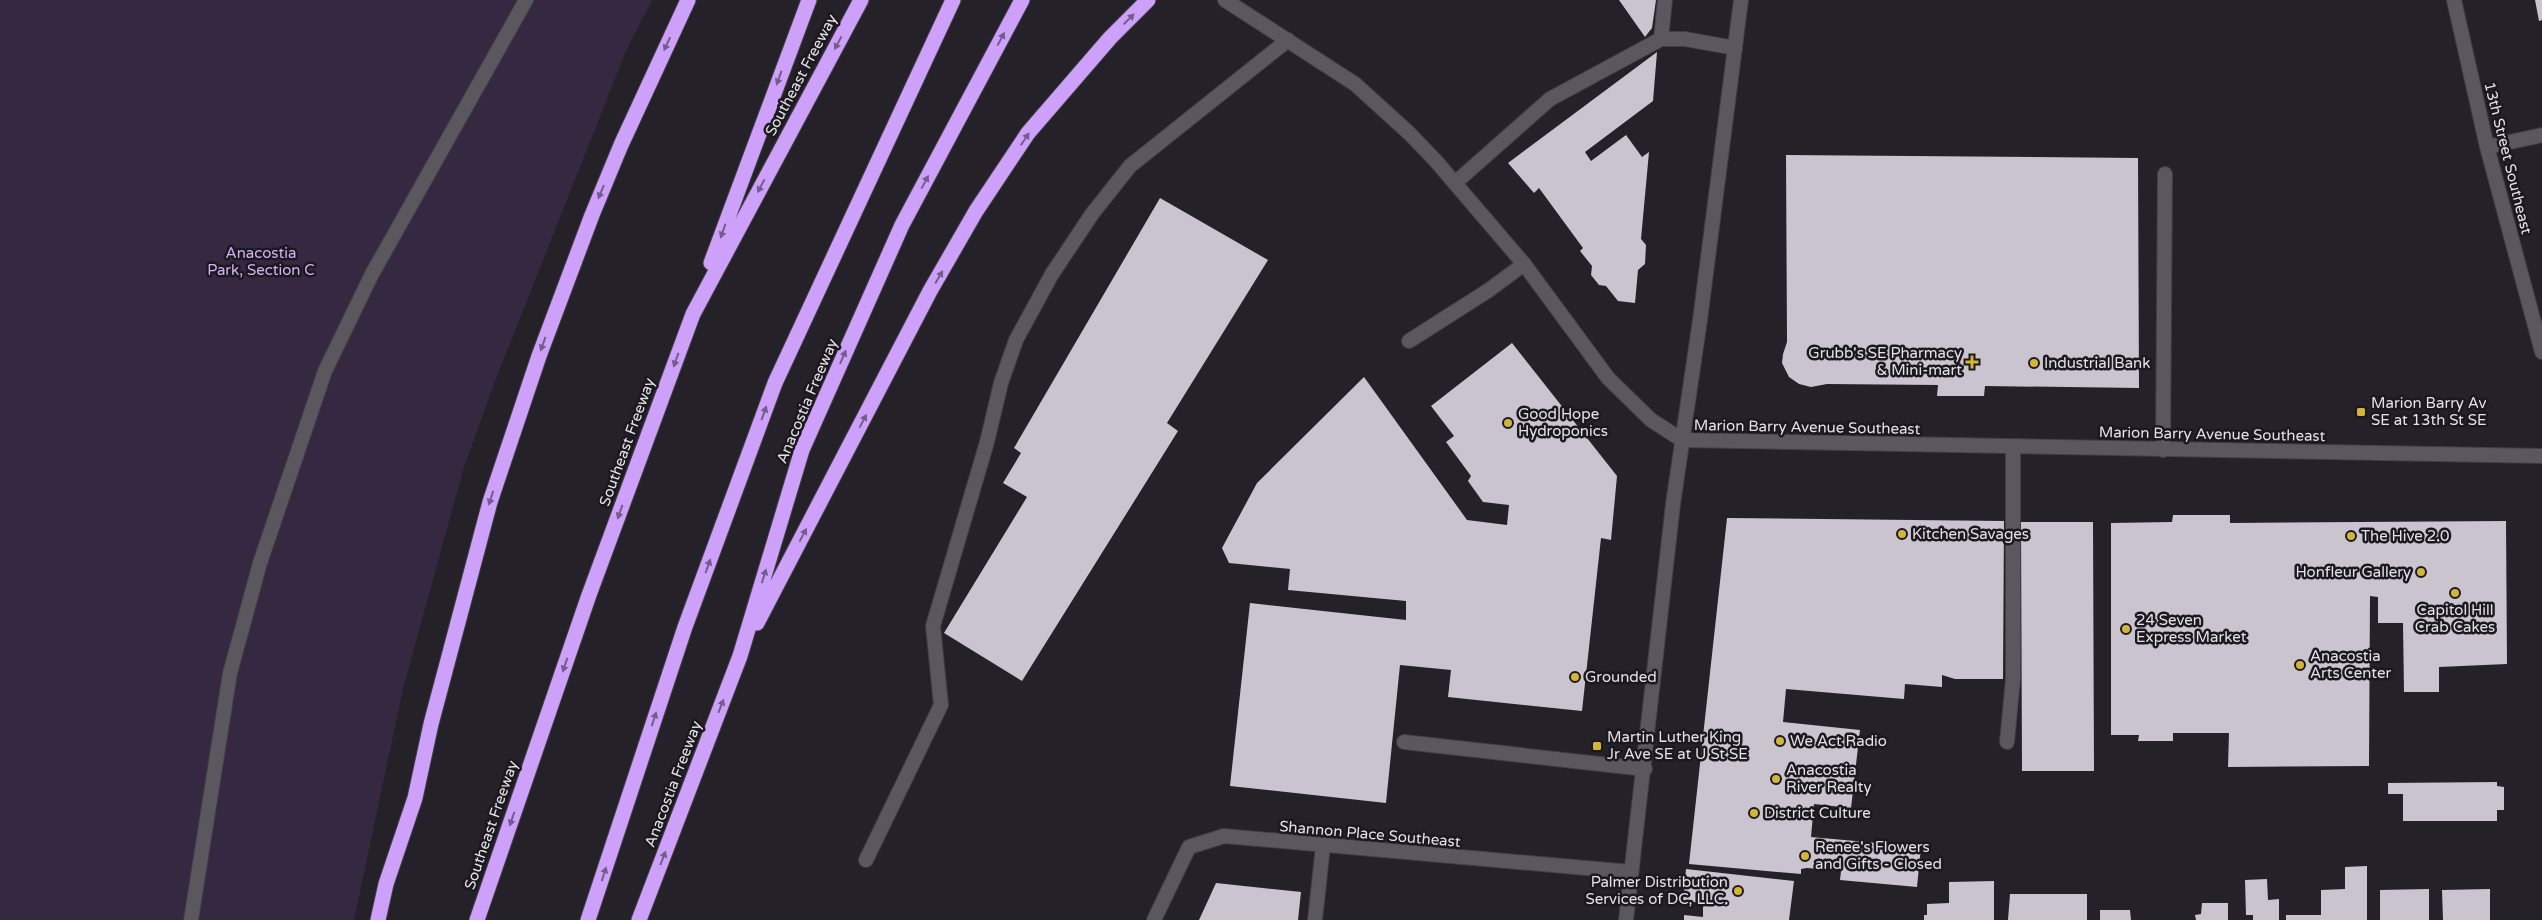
<svg xmlns="http://www.w3.org/2000/svg" width="2542" height="920" viewBox="0 0 2542 920" font-family="'Varela Round',sans-serif">
<rect width="100%" height="100%" fill="#242128"/>
<path fill="#352942" d="M0,0h652l-26,51 -129,325 -33,91 -61,222 -49,231h-354z"/>
<path fill="#c9c4ce" d="M1619,0h37l-4,28 -7,9z
M2535,0h7v20l-3,1z
M1657,52l-4,49 -68,51 6,9 35,-26 16,22 7,-5 -8,87 5,6 -1,19 -7,6 -3,33 -17,-2 -12,-15 -7,-1 -8,-10 1,-9 -12,-15 3,-3 -44,-60 -5,5 -26,-30z
M1786,155l352,3 1,230 -154,-2 -1,10h-47l1,-11 -111,-1 -16,3 -12,-3 -10,-7 -7,-14 1,-9 4,-12z
M1160,198l108,62 -101,163 11,8 -156,250 -78,-48 83,-136 -24,-14 18,-30 -7,-5z
M1512,343l105,133 -6,64 -10,-2 -19,173 -134,-14 3,-27 -51,-5 -14,138 -156,-17 20,-183 156,17v-19l-118,-11 2,-21 -61,-6 -7,-15 35,-65 107,-106 103,143 40,5 2,-20 -26,-3 -15,-21 3,-5 -25,-34 8,-6 -23,-30z
M2173,515h57v8l276,-2 1,143 -68,3v25h-35l-1,-69h-25v-26l-8,-1 -1,170 -141,1 1,-34h-56v8h-35l1,-6h-28v-212l61,-1z
M1727,518l277,3 -1,158h-48l-13,-4v12l-37,-3 -1,15 -118,-10 -3,33 77,8 -9,78 -37,-4 -3,33 110,10 -4,40 -77,-7 1,-9 -34,-3 -6,1v5l-112,-10z
M2021,522h72l1,249h-72z
M2497,782v4l7,1v23h-7v11h-94v-27h-15v-11z
M2367,866v54h-81v-5h35v-25l24,-1v-22z
M1686,869l108,12 -5,39h-105v-5l19,2v-14l-20,-2z
M2267,879l1,21 11,-1v21h-26v-5h-7l-1,-35z
M1994,881v39h-70v-5h3v-11l22,-1v-21z
M1216,883l85,9 -3,28h-99z
M2429,889v31h-49v-30z
M2490,889v31h-47l-1,-30z
M2010,894h77v26h-79z
M2202,903h26v17h-32l-1,-5 6,-1z
M2100,910h30l1,10h-31z"/>
<g fill="none" stroke-linecap="round" stroke-linejoin="round">
<defs>
<path id="service" d="M1661,39l4,-39
M1455,183l95,-84 111,-60h24l50,9
M1409,341l80,-51 35,-26
M2163,450l2,-276
M1404,742l241,27
M2007,742l6,-63v-232
M866,860l75,-155 -8,-79 54,-184 14,-59 15,-43 36,-66 40,-60 38,-48 158,-126
M191,920l39,-247 30,-110 65,-192 47,-97 154,-274
M1315,920l8,-74"/>
<path id="minor" d="M2454,0l33,147 55,205
M2487,147l55,-12
M1154,920l35,-73 35,-11 407,36"/>
<path id="tertiary" d="M1225,0l130,84 54,49 26,27 89,104 84,114 43,42 31,20"/>
<path id="secondary" d="M1682,440l860,16
M1626,920l47,-416 27,-184 41,-320"/>
<path id="motorway" d="M711,263l98,-263
M757,623l173,-332 46,-80 52,-78 82,-95 38,-38
M378,920l8,-36 29,-86 16,-74 59,-222 49,-146 53,-141 29,-70 67,-145
M477,920l112,-325 104,-281 168,-314
M588,920l97,-293 90,-244 178,-383
M639,920l101,-264 62,-206 100,-225 120,-225"/>
</defs>
<use href="#service" stroke="#413e44" stroke-width="16"/>
<use href="#minor" stroke="#413e44" stroke-width="16"/>
<use href="#tertiary" stroke="#413e44" stroke-width="16"/>
<use href="#secondary" stroke="#413e44" stroke-width="16"/>
<use href="#motorway" stroke="#413e44" stroke-width="17"/>
<use href="#service" stroke="#5a575f" stroke-width="14"/>
<use href="#minor" stroke="#5a575f" stroke-width="14"/>
<use href="#tertiary" stroke="#5a575f" stroke-width="14"/>
<use href="#secondary" stroke="#5a575f" stroke-width="14"/>
<use href="#motorway" stroke="#cda0fa" stroke-width="15"/>
</g>
<defs><path id="oneway-solid" d="M-6-.8H1V-3.2L6.5 0L1 3.2V.8H-6Z" transform="scale(1.25)"/></defs>
<g fill="#745c8c">
<use href="#oneway-solid" transform="translate(1129 19) rotate(-45)"/>
<use href="#oneway-solid" transform="translate(1001 39) rotate(-62)"/>
<use href="#oneway-solid" transform="translate(838 43) rotate(118)"/>
<use href="#oneway-solid" transform="translate(667 44) rotate(115)"/>
<use href="#oneway-solid" transform="translate(779 78) rotate(110)"/>
<use href="#oneway-solid" transform="translate(1025 139) rotate(-56)"/>
<use href="#oneway-solid" transform="translate(925 182) rotate(-62)"/>
<use href="#oneway-solid" transform="translate(761 186) rotate(118)"/>
<use href="#oneway-solid" transform="translate(601 192) rotate(113)"/>
<use href="#oneway-solid" transform="translate(723 231) rotate(110)"/>
<use href="#oneway-solid" transform="translate(939 277) rotate(-60)"/>
<use href="#oneway-solid" transform="translate(543 344) rotate(110)"/>
<use href="#oneway-solid" transform="translate(843 357) rotate(-66)"/>
<use href="#oneway-solid" transform="translate(676 360) rotate(110)"/>
<use href="#oneway-solid" transform="translate(764 413) rotate(-70)"/>
<use href="#oneway-solid" transform="translate(863 421) rotate(-62)"/>
<use href="#oneway-solid" transform="translate(491 498) rotate(108)"/>
<use href="#oneway-solid" transform="translate(620 512) rotate(110)"/>
<use href="#oneway-solid" transform="translate(803 535) rotate(-62)"/>
<use href="#oneway-solid" transform="translate(708 566) rotate(-70)"/>
<use href="#oneway-solid" transform="translate(764 576) rotate(-73)"/>
<use href="#oneway-solid" transform="translate(565 665) rotate(109)"/>
<use href="#oneway-solid" transform="translate(721 706) rotate(-69)"/>
<use href="#oneway-solid" transform="translate(654 719) rotate(-72)"/>
<use href="#oneway-solid" transform="translate(512 819) rotate(109)"/>
<use href="#oneway-solid" transform="translate(663 858) rotate(-69)"/>
<use href="#oneway-solid" transform="translate(604 874) rotate(-72)"/>
</g>
<g fill="#d3b635" stroke="#1b181f" stroke-width="2">
<path d="M1969.5 354.5h5v5h5v5h-5v5h-5v-5h-5v-5h5z"/>
<circle cx="2034" cy="363" r="5"/>
<rect x="2356" y="407" width="10" height="10" rx="2.5"/>
<circle cx="1508" cy="423" r="5"/>
<circle cx="1902" cy="534" r="5"/>
<circle cx="2351" cy="536" r="5"/>
<circle cx="2421" cy="572" r="5"/>
<circle cx="2455" cy="593" r="5"/>
<circle cx="2126" cy="629" r="5"/>
<circle cx="2300" cy="665" r="5"/>
<circle cx="1575" cy="677" r="5"/>
<circle cx="1780" cy="741" r="5"/>
<rect x="1592" y="741" width="10" height="10" rx="2.5"/>
<circle cx="1776" cy="779" r="5"/>
<circle cx="1754" cy="813" r="5"/>
<circle cx="1805" cy="856" r="5"/>
<circle cx="1738" cy="891" r="5"/>
</g>
<g text-anchor="middle" stroke-width="5" stroke-linejoin="round" paint-order="stroke">
<g font-size="15" fill="#e4e2e7" stroke="#1b181f">
<text transform="translate(801 75) rotate(-62)" y="5">Southeast Freeway</text>
<text transform="translate(2508 158) rotate(76)" y="5">13th Street Southeast</text>
<text transform="translate(807 401) rotate(-67)" y="5">Anacostia Freeway</text>
<text transform="translate(1807 427) rotate(1)" y="5">Marion Barry Avenue Southeast</text>
<text transform="translate(2212 434) rotate(1)" y="5">Marion Barry Avenue Southeast</text>
<text transform="translate(627 442) rotate(-70)" y="5">Southeast Freeway</text>
<text transform="translate(673 784) rotate(-69)" y="5">Anacostia Freeway</text>
<text transform="translate(491 825) rotate(-71)" y="5">Southeast Freeway</text>
<text transform="translate(1370 834) rotate(5)" y="5">Shannon Place Southeast</text>
</g>
<g font-size="15" fill="#d3b2f6" stroke="#1b181f">
<text x="261" y="258">Anacostia<tspan x="261" dy="17">Park, Section C</tspan></text>
</g>
<g font-size="15" fill="#e4e2e7" stroke="#1b181f" text-anchor="start">
<text x="1962" y="358" text-anchor="end">Grubb's SE Pharmacy<tspan x="1962" dy="17">&amp; Mini-mart</tspan></text>
<text x="2044" y="368">Industrial Bank</text>
<text x="2371" y="408">Marion Barry Av<tspan x="2371" dy="17">SE at 13th St SE</tspan></text>
<text x="1518" y="419">Good Hope<tspan x="1518" dy="17">Hydroponics</tspan></text>
<text x="1912" y="539">Kitchen Savages</text>
<text x="2361" y="541">The Hive 2.0</text>
<text x="2411" y="577" text-anchor="end">Honfleur Gallery</text>
<text x="2455" y="615" text-anchor="middle">Capitol Hill<tspan x="2455" dy="17">Crab Cakes</tspan></text>
<text x="2136" y="625">24 Seven<tspan x="2136" dy="17">Express Market</tspan></text>
<text x="2310" y="661">Anacostia<tspan x="2310" dy="17">Arts Center</tspan></text>
<text x="1585" y="682">Grounded</text>
<text x="1607" y="742">Martin Luther King<tspan x="1607" dy="17">Jr Ave SE at U St SE</tspan></text>
<text x="1790" y="746">We Act Radio</text>
<text x="1786" y="775">Anacostia<tspan x="1786" dy="17">River Realty</tspan></text>
<text x="1764" y="818">District Culture</text>
<text x="1815" y="852">Renee's Flowers<tspan x="1815" dy="17">and Gifts - Closed</tspan></text>
<text x="1728" y="887" text-anchor="end">Palmer Distribution<tspan x="1728" dy="17">Services of DC, LLC.</tspan></text>
</g>
</g>
</svg>
